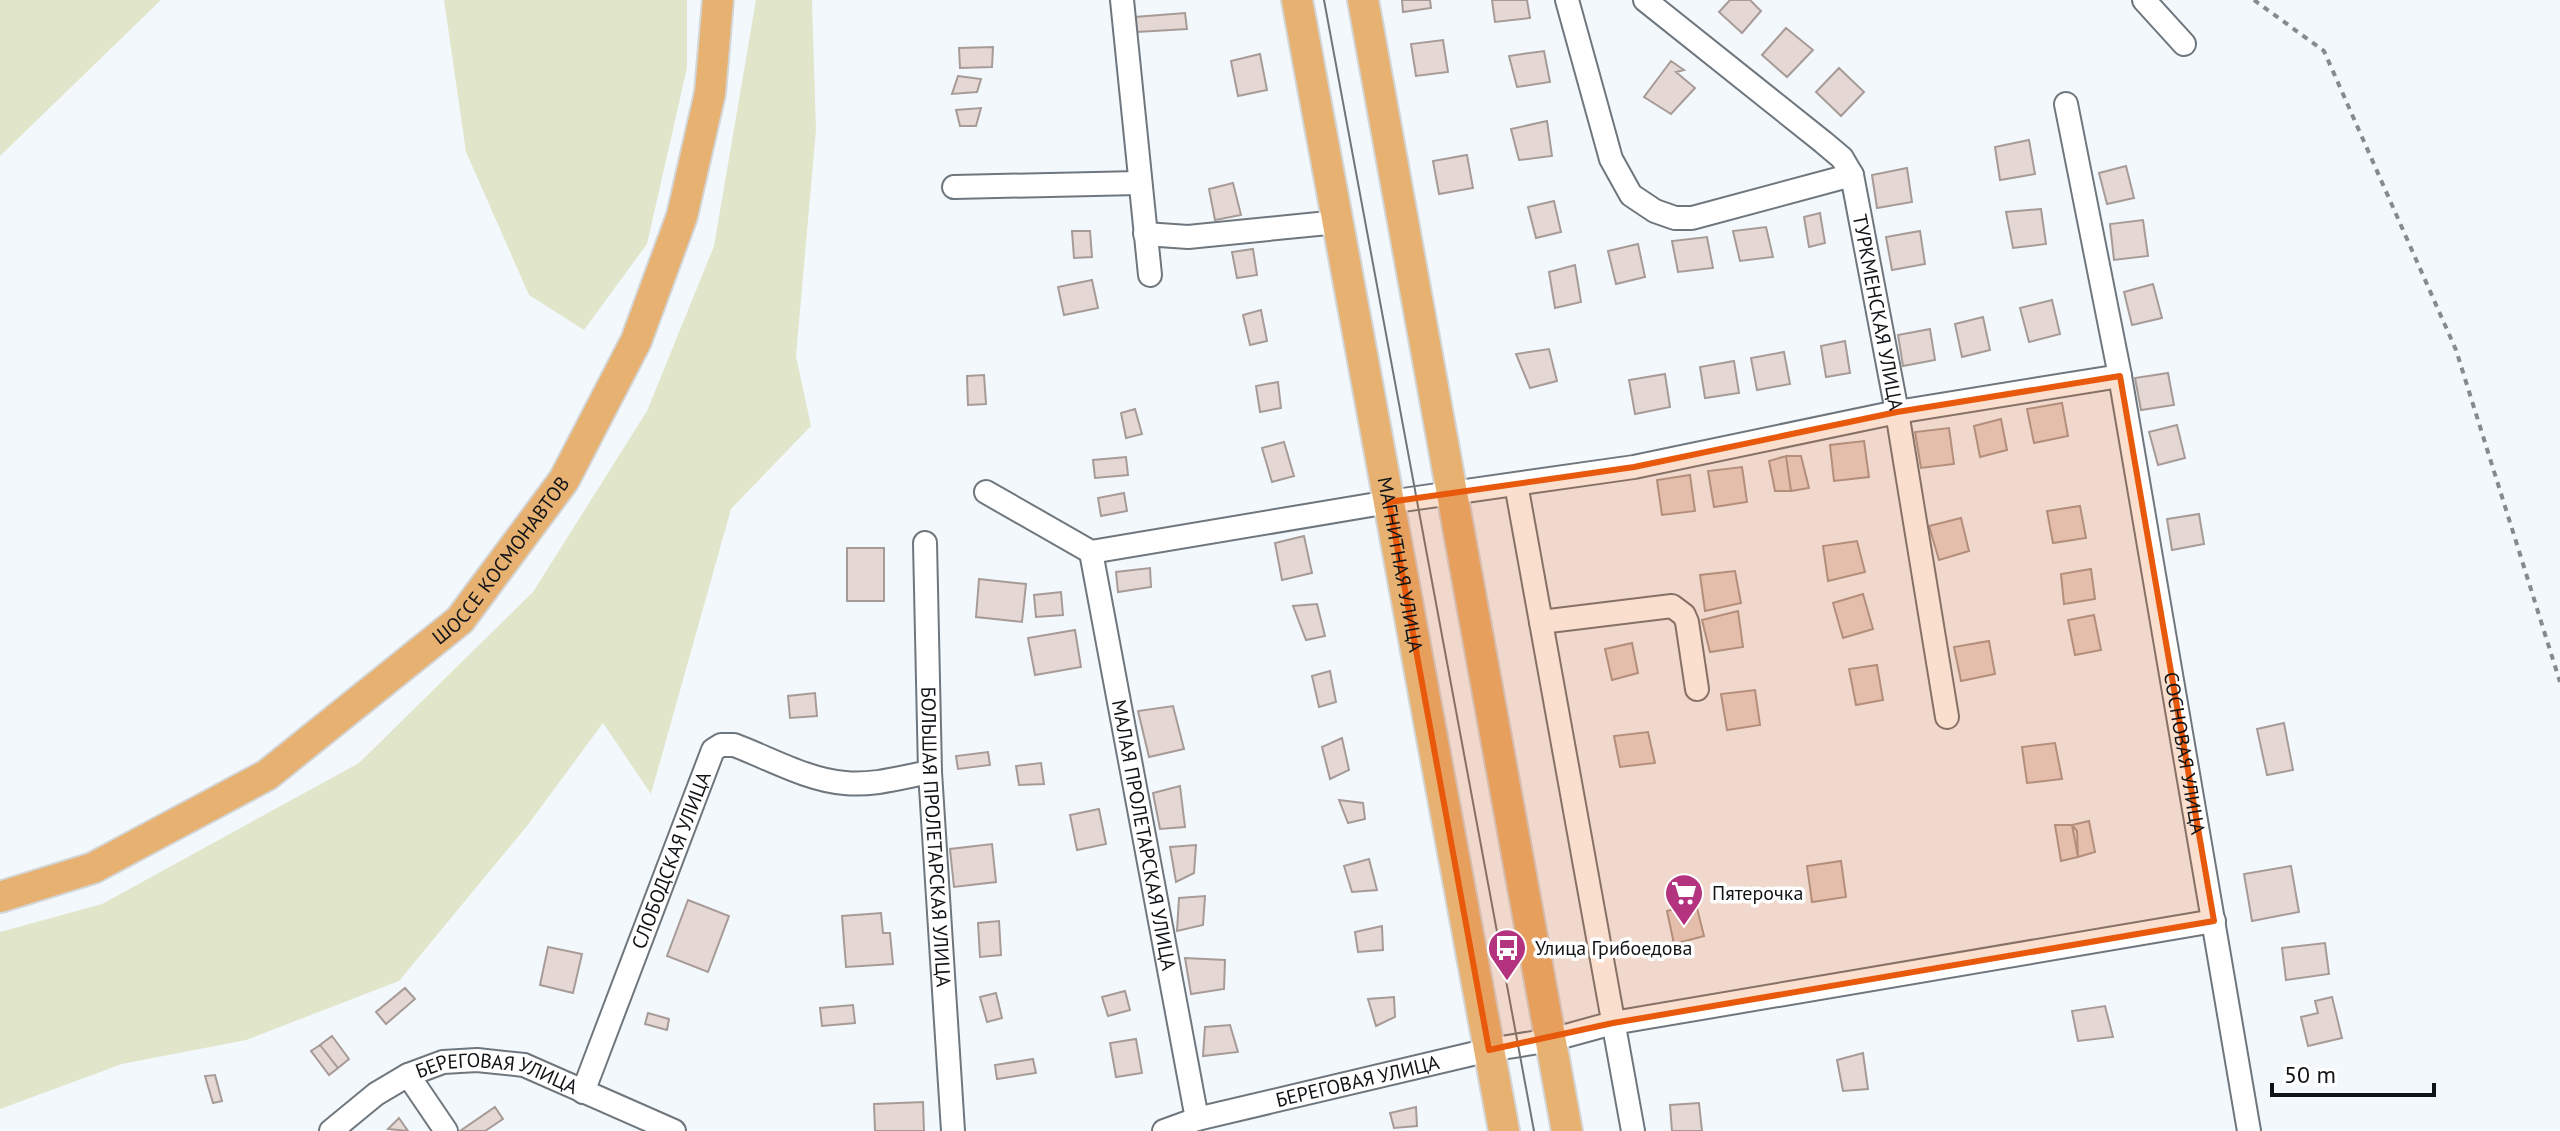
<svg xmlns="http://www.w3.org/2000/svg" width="2560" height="1131" viewBox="0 0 2560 1131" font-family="'PT Sans',sans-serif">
<rect width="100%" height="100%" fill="#f3f8fd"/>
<path fill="#e1e6cb" d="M0,0h161l-161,156z
M444,0h243v68l-40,176 -63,86 -55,-35 -63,-143z
M756,0h56l4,130 -20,226 15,70 -80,83 -80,285 -48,-71 -76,103 -128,155 -153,59 -124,24 -122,45v-177l102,-28 257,-141 174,-171 114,-181 67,-165z"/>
<path fill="#e4d7d4" stroke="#a79b98" stroke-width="2" d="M1402,0h28l1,8 -28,4z
M1492,0h35l3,18 -35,4z
M1730,0h20l11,11 -19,22 -23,-21z
M1185,13l2,16 -50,3 -2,-15z
M1786,28l27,22 -26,27 -25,-22z
M1443,40l5,32 -32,4 -5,-32z
M993,47l-1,20 -32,1 -1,-20z
M1544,51l6,31 -33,5 -8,-31z
M1260,54l7,36 -29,6 -7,-35z
M1671,61l13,9 -8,2 19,16 -24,26 -27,-17z
M1839,68l25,24 -23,24 -25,-24z
M958,76l23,3 -4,13 -25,2z
M981,108l-5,18h-16l-4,-16z
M1547,121l5,35 -33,4 -8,-31z
M2029,140l6,34 -35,6 -5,-33z
M1467,155l6,33 -34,6 -6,-33z
M2126,166l8,32 -27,6 -8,-31z
M1907,168l5,34 -35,6 -5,-33z
M1233,183l8,32 -26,5 -6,-31z
M1554,201l7,31 -25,6 -8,-31z
M2041,209l5,35 -33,4 -7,-36z
M1820,213l5,30 -16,4 -5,-30z
M2143,220l5,36 -34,4 -4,-36z
M1766,227l7,30 -33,4 -7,-30z
M1072,231h18l2,26 -18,1z
M1920,231l5,33 -33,6 -6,-33z
M1707,237l6,31 -35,4 -6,-31z
M1638,244l7,33 -29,7 -8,-33z
M1253,249l4,26 -20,3 -5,-26z
M1575,265l6,37 -26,6 -6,-36z
M1092,280l6,28 -34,7 -6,-28z
M2153,284l9,34 -30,7 -8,-33z
M2052,300l8,34 -31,8 -9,-34z
M1261,310l6,31 -17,4 -7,-30z
M1983,317l7,33 -28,7 -7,-33z
M1930,329l5,31 -32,6 -5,-31z
M1845,341l5,32 -24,4 -5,-31z
M1549,349l8,32 -27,7 -14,-34z
M1784,352l6,32 -33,6 -6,-32z
M1734,361l5,32 -34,5 -5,-31z
M2168,373l6,32 -33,5 -6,-32z
M1665,374l5,33 -35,7 -6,-34z
M984,375l2,29 -18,1 -1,-29z
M1278,382l3,26 -21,4 -4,-26z
M2062,403l6,33 -34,7 -7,-34z
M1135,409l7,25 -16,4 -5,-25z
M2001,419l6,31 -27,7 -6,-31z
M2177,425l8,33 -27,7 -9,-33z
M1949,428l5,36 -33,4 -6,-36z
M1864,441l5,36 -35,4 -4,-36z
M1284,442l10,34 -22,6 -10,-34z
M1786,456l5,35h-16l-6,-30z
M1786,456h15l8,32 -18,3z
M1126,457l2,18 -33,3 -2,-18z
M1742,467l5,35 -33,5 -6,-36z
M1690,475l5,36 -33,4 -5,-35z
M1124,493l3,18 -26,5 -3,-18z
M2080,506l6,32 -33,5 -6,-32z
M2199,514l5,30 -32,6 -5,-31z
M1961,518l8,33 -30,9 -10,-34z
M1304,536l8,37 -30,7 -7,-37z
M1857,541l8,31 -37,9 -5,-35z
M847,548h37v53h-37z
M1150,568l1,19 -33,5 -2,-20z
M2091,569l4,30 -31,5 -3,-30z
M1735,571l6,32 -36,8 -5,-36z
M979,579l47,5 -4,38 -46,-5z
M1061,592l2,23 -27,2 -2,-22z
M1863,594l10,35 -30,9 -10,-35z
M1317,604l8,32 -19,4 -13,-34z
M1738,611l5,36 -33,5 -8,-32z
M2094,615l7,35 -26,5 -7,-35z
M1075,630l6,37 -46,8 -7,-37z
M1989,641l6,33 -34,7 -7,-34z
M1632,643l6,30 -26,7 -7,-31z
M1877,665l6,35 -27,5 -7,-36z
M1330,671l6,31 -17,5 -7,-31z
M1755,690l5,35 -33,5 -6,-36z
M815,693l2,23 -27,2 -2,-22z
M1173,706l11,43 -35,8 -11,-46z
M2284,723l9,47 -26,5 -10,-46z
M1648,732l7,31 -35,4 -6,-31z
M1342,738l7,32 -19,9 -8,-32z
M2055,743l7,36 -35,4 -5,-36z
M988,752l2,13 -32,4 -2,-13z
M1041,763l3,21 -25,1 -3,-19z
M1180,786l5,41 -25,2 -7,-36z
M1339,800l24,3 2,16 -17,4z
M1099,809l7,35 -29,6 -7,-35z
M2089,821l6,31 -17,5 -6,-32z
M2055,825h17l5,6 1,26 -17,4z
M992,844l4,38 -42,5 -4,-38z
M1196,845l-2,28 -18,9 -6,-35z
M1369,859l8,31 -25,2 -8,-26z
M1841,861l5,36 -34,5 -5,-36z
M2291,866l8,46 -47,9 -8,-47z
M1205,896l-2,29 -26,6 2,-33z
M688,900l41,16 -21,56 -41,-16z
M1696,904l8,32 -30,8 -7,-33z
M881,913l2,20h7l3,31 -47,3 -4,-51z
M999,921l2,34 -21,2 -2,-34z
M1382,926l1,24 -25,2 -3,-20z
M2325,943l4,31 -43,6 -4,-32z
M548,947l34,7 -9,39 -33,-8z
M1185,958l40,2 -1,29 -33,5z
M405,988l10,11 -29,25 -10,-12z
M1125,991l5,19 -22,6 -6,-19z
M996,993l6,25 -15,4 -7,-25z
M1394,997l1,20 -19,9 -8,-27z
M2332,997l10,41 -34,8 -7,-29 17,-4 -3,-12z
M853,1005l2,18 -33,3 -2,-18z
M2105,1006l8,31 -35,4 -6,-30z
M648,1013l21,6 -2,11 -22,-6z
M1230,1025l8,27 -35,4 2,-29z
M332,1036l17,23 -11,9 -18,-23z
M1136,1039l6,34 -26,4 -6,-34z
M320,1045l18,23 -9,7 -18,-24z
M1863,1053l5,36 -25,2 -6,-31z
M1033,1059l3,14 -39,6 -2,-14z
M215,1075l7,26 -9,2 -8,-27z
M923,1102l1,29h-49l-1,-27z
M1699,1103l3,28h-30l-2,-26z
M495,1107l8,12 -18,12h-25z
M1416,1107l1,19 -23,2 -4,-15z
M399,1118l9,13 -20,-2z"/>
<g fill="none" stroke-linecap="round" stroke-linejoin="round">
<defs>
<g id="minor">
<path d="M1122,0l28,275"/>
<path d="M1567,0l44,159 20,36 24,16 20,7h17l160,-43"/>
<path id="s1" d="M1645,0l178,142 19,16 10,17 45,237 50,305"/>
<path d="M2144,0l40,44"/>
<path id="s2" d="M2066,104l54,272 129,755"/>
<path d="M954,187l185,-4"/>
<path d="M1145,234l43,3 150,-15"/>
<path d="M1516,484l117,647"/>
<path d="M986,492l105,60 298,-50 245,-35 263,-55 223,-36"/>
<path id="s3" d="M925,543l5,229 23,359"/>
<path id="s4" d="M1091,552l106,567"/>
<path d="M1541,622l131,-16 12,9 3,7 10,67"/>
<path d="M408,1075l38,56"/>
<path id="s5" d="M583,1092l130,-342 8,-5h13c35,13 73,35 111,38 28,3 58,-6 85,-11"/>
<path id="s6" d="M331,1131l45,-37 32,-19 35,-13 34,-2 47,5 150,66"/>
<path id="s7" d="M1164,1131l33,-12 292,-69 62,-10 62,-17 601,-102"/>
</g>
<g id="major">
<path id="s8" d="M1297,0l207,1131"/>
<path d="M1363,0l204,1131"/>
<path id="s9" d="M0,897l93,-29 174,-93 193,-155 104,-140 72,-139 46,-125 28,-123 8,-93"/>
</g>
</defs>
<use href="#minor" stroke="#6f777e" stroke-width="26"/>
<use href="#major" stroke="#d4d5d5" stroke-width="34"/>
<path stroke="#868a8e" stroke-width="4" stroke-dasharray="6 6" stroke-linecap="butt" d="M2254,0l70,51 132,299 104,332"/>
<use href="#minor" stroke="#fff" stroke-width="22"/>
<use href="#major" stroke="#e7b172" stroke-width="30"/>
<path stroke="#717579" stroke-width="2" d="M1324,0l210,1131"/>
</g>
<path fill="#e8590c" fill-opacity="0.2" stroke="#e8590c" stroke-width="6" stroke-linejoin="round" d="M2120,376l94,545 -601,102 -124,27 -100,-548 245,-35 263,-55z"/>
<defs>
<symbol id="supermarket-pin" viewBox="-11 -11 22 30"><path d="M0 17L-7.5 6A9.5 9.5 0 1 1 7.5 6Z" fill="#b4337e" stroke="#fff"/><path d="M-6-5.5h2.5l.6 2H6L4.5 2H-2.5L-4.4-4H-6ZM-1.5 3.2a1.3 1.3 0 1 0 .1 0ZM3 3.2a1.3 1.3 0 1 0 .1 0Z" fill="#fff"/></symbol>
<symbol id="bus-pin" viewBox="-11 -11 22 30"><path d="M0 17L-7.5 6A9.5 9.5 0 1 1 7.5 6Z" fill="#b4337e" stroke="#fff"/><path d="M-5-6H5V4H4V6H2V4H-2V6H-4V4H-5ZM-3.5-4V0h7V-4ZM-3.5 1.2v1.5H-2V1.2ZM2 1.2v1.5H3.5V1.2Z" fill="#fff"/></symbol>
</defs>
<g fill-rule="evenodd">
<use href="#supermarket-pin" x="1662" y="871" width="44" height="60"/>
<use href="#bus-pin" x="1485" y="926" width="44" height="60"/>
</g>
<g text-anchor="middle" stroke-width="7" stroke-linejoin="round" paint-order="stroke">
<g font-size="20" fill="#111417" stroke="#fff">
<text dy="7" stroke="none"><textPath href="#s1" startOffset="412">ТУРКМЕНСКАЯ УЛИЦА</textPath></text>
<text dy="7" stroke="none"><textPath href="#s9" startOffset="614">ШОССЕ КОСМОНАВТОВ</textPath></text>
<text dy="7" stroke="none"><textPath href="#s8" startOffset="574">МАГНИТНАЯ УЛИЦА</textPath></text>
<text dy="7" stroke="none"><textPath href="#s2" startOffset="660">СОСНОВАЯ УЛИЦА</textPath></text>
<text dy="7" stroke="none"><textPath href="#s4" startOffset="288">МАЛАЯ ПРОЛЕТАРСКАЯ УЛИЦА</textPath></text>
<text dy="7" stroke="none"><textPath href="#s3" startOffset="294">БОЛЬШАЯ ПРОЛЕТАРСКАЯ УЛИЦА</textPath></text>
<text dy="7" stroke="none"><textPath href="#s5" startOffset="248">СЛОБОДСКАЯ УЛИЦА</textPath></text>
<text dy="7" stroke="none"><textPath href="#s7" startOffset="200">БЕРЕГОВАЯ УЛИЦА</textPath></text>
<text dy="7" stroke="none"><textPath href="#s6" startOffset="188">БЕРЕГОВАЯ УЛИЦА</textPath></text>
</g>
<g font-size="20" fill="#111417" stroke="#fff" text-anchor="start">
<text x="1712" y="900">Пятерочка</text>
<text x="1535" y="955">Улица Грибоедова</text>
</g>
</g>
<path d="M2272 1083v12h162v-12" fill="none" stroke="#111417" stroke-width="4"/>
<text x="2284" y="1083" font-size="24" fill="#111417" stroke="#ffffff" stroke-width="6" paint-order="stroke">50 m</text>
</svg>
